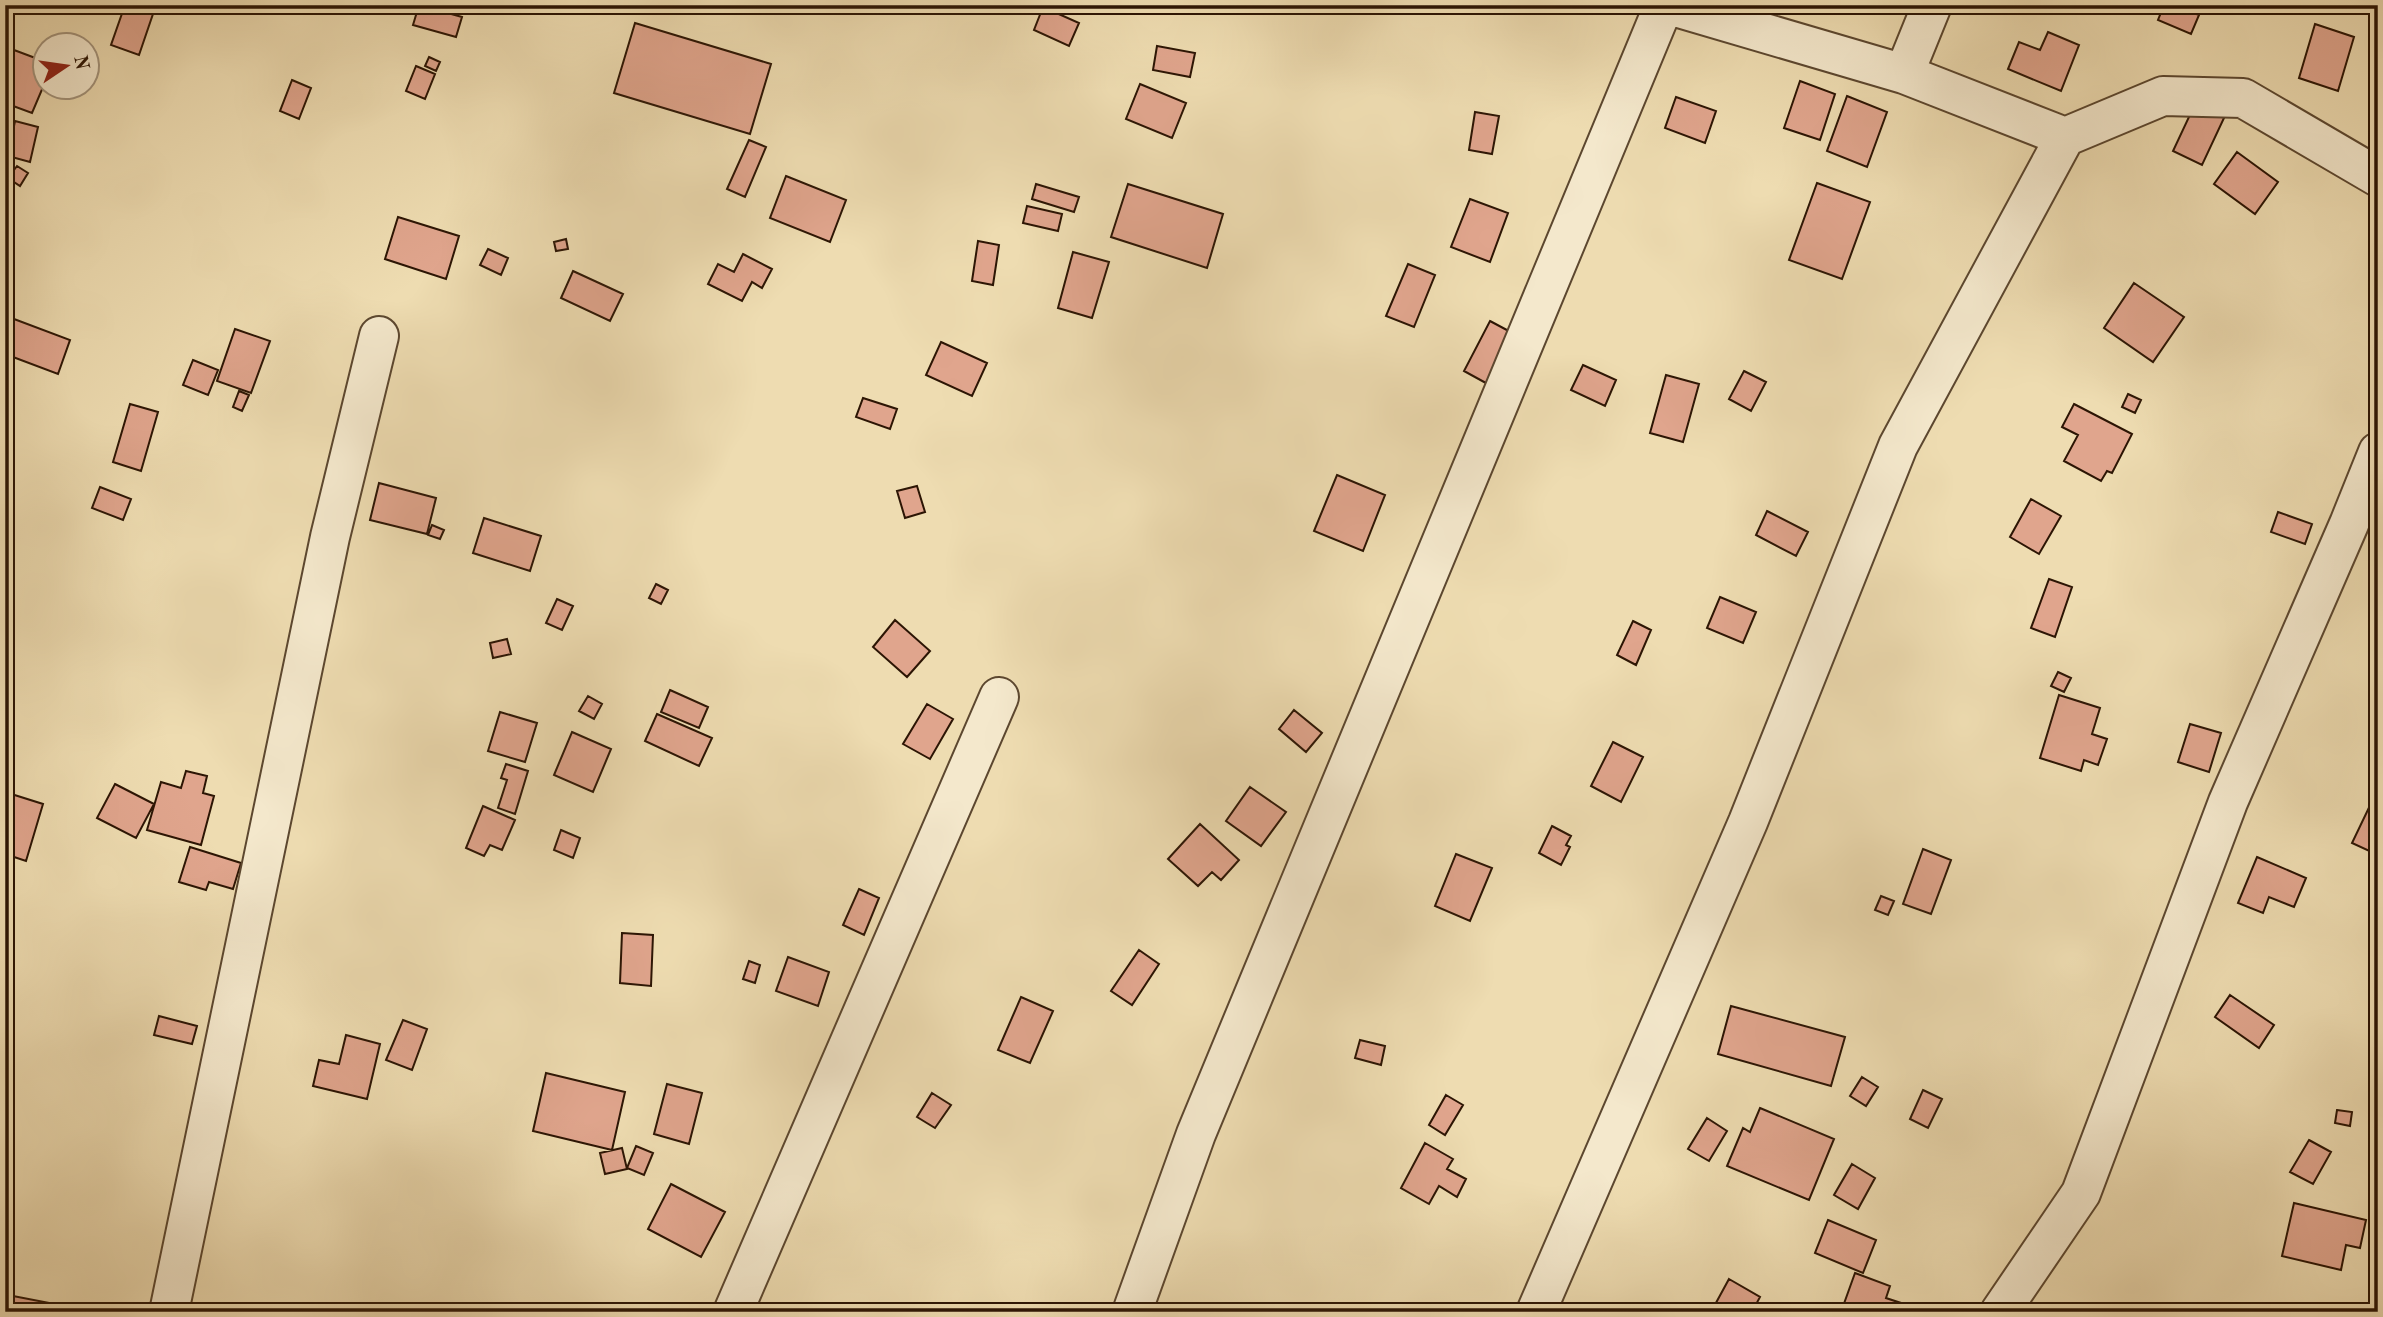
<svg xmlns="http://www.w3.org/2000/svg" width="2383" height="1317" viewBox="0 0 2383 1317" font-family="'Old Standard TT',serif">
<rect width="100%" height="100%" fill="#eedcb1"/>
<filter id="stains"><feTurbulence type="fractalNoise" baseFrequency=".00286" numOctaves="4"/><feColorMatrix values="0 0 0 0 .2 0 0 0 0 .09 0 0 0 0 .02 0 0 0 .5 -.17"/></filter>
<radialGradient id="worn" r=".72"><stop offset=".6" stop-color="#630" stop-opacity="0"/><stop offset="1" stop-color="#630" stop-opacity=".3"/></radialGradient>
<path fill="#e0a58d" stroke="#2c1504" stroke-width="2" d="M125,5h22l8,3 -16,47 -28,-10z
M419,5l43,12 -6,20 -43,-12z
M2164,5h11l24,10 -8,19 -33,-14z
M1043,7l36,16 -10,23 -35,-16z
M635,23l136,41 -21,70 -136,-41z
M2315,24l39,13 -16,54 -39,-13z
M2048,32l31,13 -18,46 -53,-22 11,-27 21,8z
M1157,46l38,7 -5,24 -37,-7z
M14,50l32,12v18l-14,33 -27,-10v-32z
M429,57l11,5 -4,9 -11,-5z
M416,66l19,8 -10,25 -19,-8z
M292,80l19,8 -12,31 -19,-8z
M1800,81l35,13 -15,46 -36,-12z
M1140,84l46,19 -14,35 -46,-19z
M1847,96l40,16 -20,55 -40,-16z
M1676,97l40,14 -11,32 -40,-15z
M2195,104l29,14 -22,47 -29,-14z
M1475,112l24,4 -7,38 -23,-4z
M15,121l23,6 -8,35 -22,-6z
M749,140l17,7 -21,50 -18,-8z
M2237,152l41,30 -23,32 -41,-30z
M17,166l11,7 -8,13 -12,-8z
M786,176l60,24 -16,42 -60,-24z
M1817,183l53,19 -28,77 -53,-19z
M1036,184l43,13 -5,15 -42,-13z
M1128,184l95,30 -16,54 -96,-31z
M1470,199l38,14 -18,49 -39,-15z
M1027,206l35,8 -4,17 -35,-8z
M398,217l61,19 -13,43 -61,-20z
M566,239l2,10 -12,2 -2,-9z
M978,241l21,4 -6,40 -21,-4z
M488,249l20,9 -7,17 -21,-10z
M1073,252l36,10 -17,56 -34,-10z
M743,254l29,15 -10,19 -10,-6 -10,19 -34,-17 10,-20 16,8z
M1408,264l27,11 -21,52 -28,-11z
M573,271l50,23 -13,27 -49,-23z
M2134,283l50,34 -31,45 -49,-34z
M14,319l56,21 -12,34 -53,-20v-10z
M1490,321l30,16 -25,51 -31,-17z
M235,329l35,12 -19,52 -34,-12z
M941,342l46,21 -15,33 -46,-21z
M193,360l25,10 -10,25 -25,-10z
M1583,365l33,15 -11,26 -34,-16z
M1744,371l22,11 -15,29 -22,-12z
M1666,375l33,9 -16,58 -33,-9z
M239,391l10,4 -7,16 -9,-4z
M2128,394l13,6 -6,13 -13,-6z
M863,398l34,11 -7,20 -34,-12z
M130,404l28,8 -17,59 -28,-9z
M2074,404l58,30 -20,39 -5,-2 -6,10 -37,-20 14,-26 -16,-8z
M1337,475l48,20 -22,56 -49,-20z
M379,483l57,15 -9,36 -57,-14z
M917,486l8,26 -20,6 -8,-27z
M100,487l31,12 -8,21 -31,-12z
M2031,499l30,17 -22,38 -29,-17z
M1767,511l41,21 -12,24 -40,-21z
M2278,512l34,12 -7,20 -34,-12z
M484,518l57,18 -11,35 -57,-18z
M432,525l12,5 -4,9 -12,-4z
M2049,579l23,8 -17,50 -24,-9z
M656,584l12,6 -7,14 -12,-6z
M1720,597l36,15 -13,31 -36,-15z
M557,599l16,7 -11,24 -16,-7z
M895,620l35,31 -23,26 -34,-30z
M1633,621l18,9 -15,35 -19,-10z
M507,639l4,15 -18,4 -3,-15z
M2058,672l13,6 -7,14 -13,-6z
M670,690l38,17 -9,21 -38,-16z
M2059,695l41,13 -8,26 15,5 -9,26 -14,-5 -3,11 -41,-13z
M588,696l14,8 -8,15 -15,-8z
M927,704l26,15 -23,40 -27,-15z
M1294,710l28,23 -16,19 -27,-23z
M500,712l37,11 -12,39 -37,-11z
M657,714l55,24 -13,28 -54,-25z
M2190,724l31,9 -12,39 -31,-10z
M572,732l39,17 -18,43 -39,-17z
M1613,742l30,15 -22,45 -30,-16z
M506,764l22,7 -13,43 -17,-6 9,-28 -6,-2z
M186,771l21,5 -4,17 11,3 -13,49 -54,-15 14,-48 20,6z
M115,784l39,20 -18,34 -39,-20z
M1250,787l36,25 -25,34 -35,-25z
M5,792l38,12 -17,57 -21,-7z
M2375,795l3,1v59l-26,-12z
M483,806l32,14 -13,30 -12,-5 -6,11 -18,-8z
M1200,824l39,36 -18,20 -9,-8 -14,14 -30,-27z
M1552,826l19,10 -5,9 4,2 -9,18 -22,-12z
M561,830l19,8 -7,20 -19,-8z
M190,847l51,16 -8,26 -24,-7 -3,8 -27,-8z
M1923,849l28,11 -20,54 -28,-10z
M1456,854l36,14 -22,53 -35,-15z
M2257,857l49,21 -12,29 -25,-10 -6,16 -25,-10z
M859,889l20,9 -15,37 -21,-10z
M1881,896l13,5 -6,14 -13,-5z
M622,933l31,2 -2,51 -31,-3z
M1139,950l20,14 -27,41 -21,-14z
M788,957l41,15 -11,34 -42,-15z
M749,961l11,4 -5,18 -12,-4z
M2230,995l44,30 -15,23 -44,-31z
M1021,997l32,14 -23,52 -32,-13z
M1731,1006l114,31 -14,49 -113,-32z
M159,1016l38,10 -5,18 -38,-9z
M403,1020l24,9 -15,41 -26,-10z
M346,1035l34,9 -13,55 -54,-13 6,-26 20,4z
M1360,1040l25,6 -4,19 -26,-7z
M546,1073l79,19 -13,58 -79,-19z
M1862,1077l16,10 -12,19 -16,-10z
M667,1084l35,9 -13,51 -35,-10z
M1923,1090l19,9 -14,29 -18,-9z
M932,1093l19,12 -16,23 -18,-11z
M1446,1095l17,10 -18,30 -16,-10z
M1760,1108l74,31 -25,61 -82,-34 16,-38 7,4z
M2337,1110l15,2 -2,14 -15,-3z
M1707,1118l20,13 -18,30 -21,-12z
M2309,1140l22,12 -18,32 -23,-12z
M1425,1143l28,16 -6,10 19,10 -9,18 -18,-11 -10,18 -28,-16z
M636,1146l17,7 -9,22 -17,-7z
M622,1148l5,21 -22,5 -5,-21z
M1852,1164l23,14 -17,31 -24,-14z
M671,1184l54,28 -24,45 -53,-28z
M2294,1203l72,17 -6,28 -14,-3 -5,25 -59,-14z
M1828,1220l48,20 -13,33 -48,-20z
M1855,1273l35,13 -4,12 15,5 -3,9h-57z
M1729,1279l31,18 -8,15h-41z
M13,1296l52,10 -1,6h-54z"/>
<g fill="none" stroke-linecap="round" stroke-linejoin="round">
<defs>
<path id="minor" d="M1669,5l235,69 161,63 98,-41 80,2 135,79
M1904,74l28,-69
M169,1312l161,-775 49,-201
M733,1312l266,-615
M1132,1312l64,-178 468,-1129
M1536,1312l212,-490 150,-376 167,-309
M2000,1312l81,-119 147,-391 121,-278 29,-72"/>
</defs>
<use href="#minor" stroke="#5c472f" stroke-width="42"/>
<use href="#minor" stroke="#f4e8cc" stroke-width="38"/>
</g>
<rect width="2383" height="1317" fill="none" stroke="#eedcb1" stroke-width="28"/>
<rect x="7" y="7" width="2369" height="1303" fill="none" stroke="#2c1504" stroke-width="3.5"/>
<rect x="14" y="14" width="2355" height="1289" fill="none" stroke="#2c1504" stroke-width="2"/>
<g transform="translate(66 66) rotate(77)"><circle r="33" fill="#f4e8cc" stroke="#a4947c" stroke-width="2"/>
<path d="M0-5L12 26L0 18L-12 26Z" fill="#8f2418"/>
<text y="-10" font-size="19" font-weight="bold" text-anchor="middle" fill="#2c1504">N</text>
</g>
<rect width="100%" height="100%" filter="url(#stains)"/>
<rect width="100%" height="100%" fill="url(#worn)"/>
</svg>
